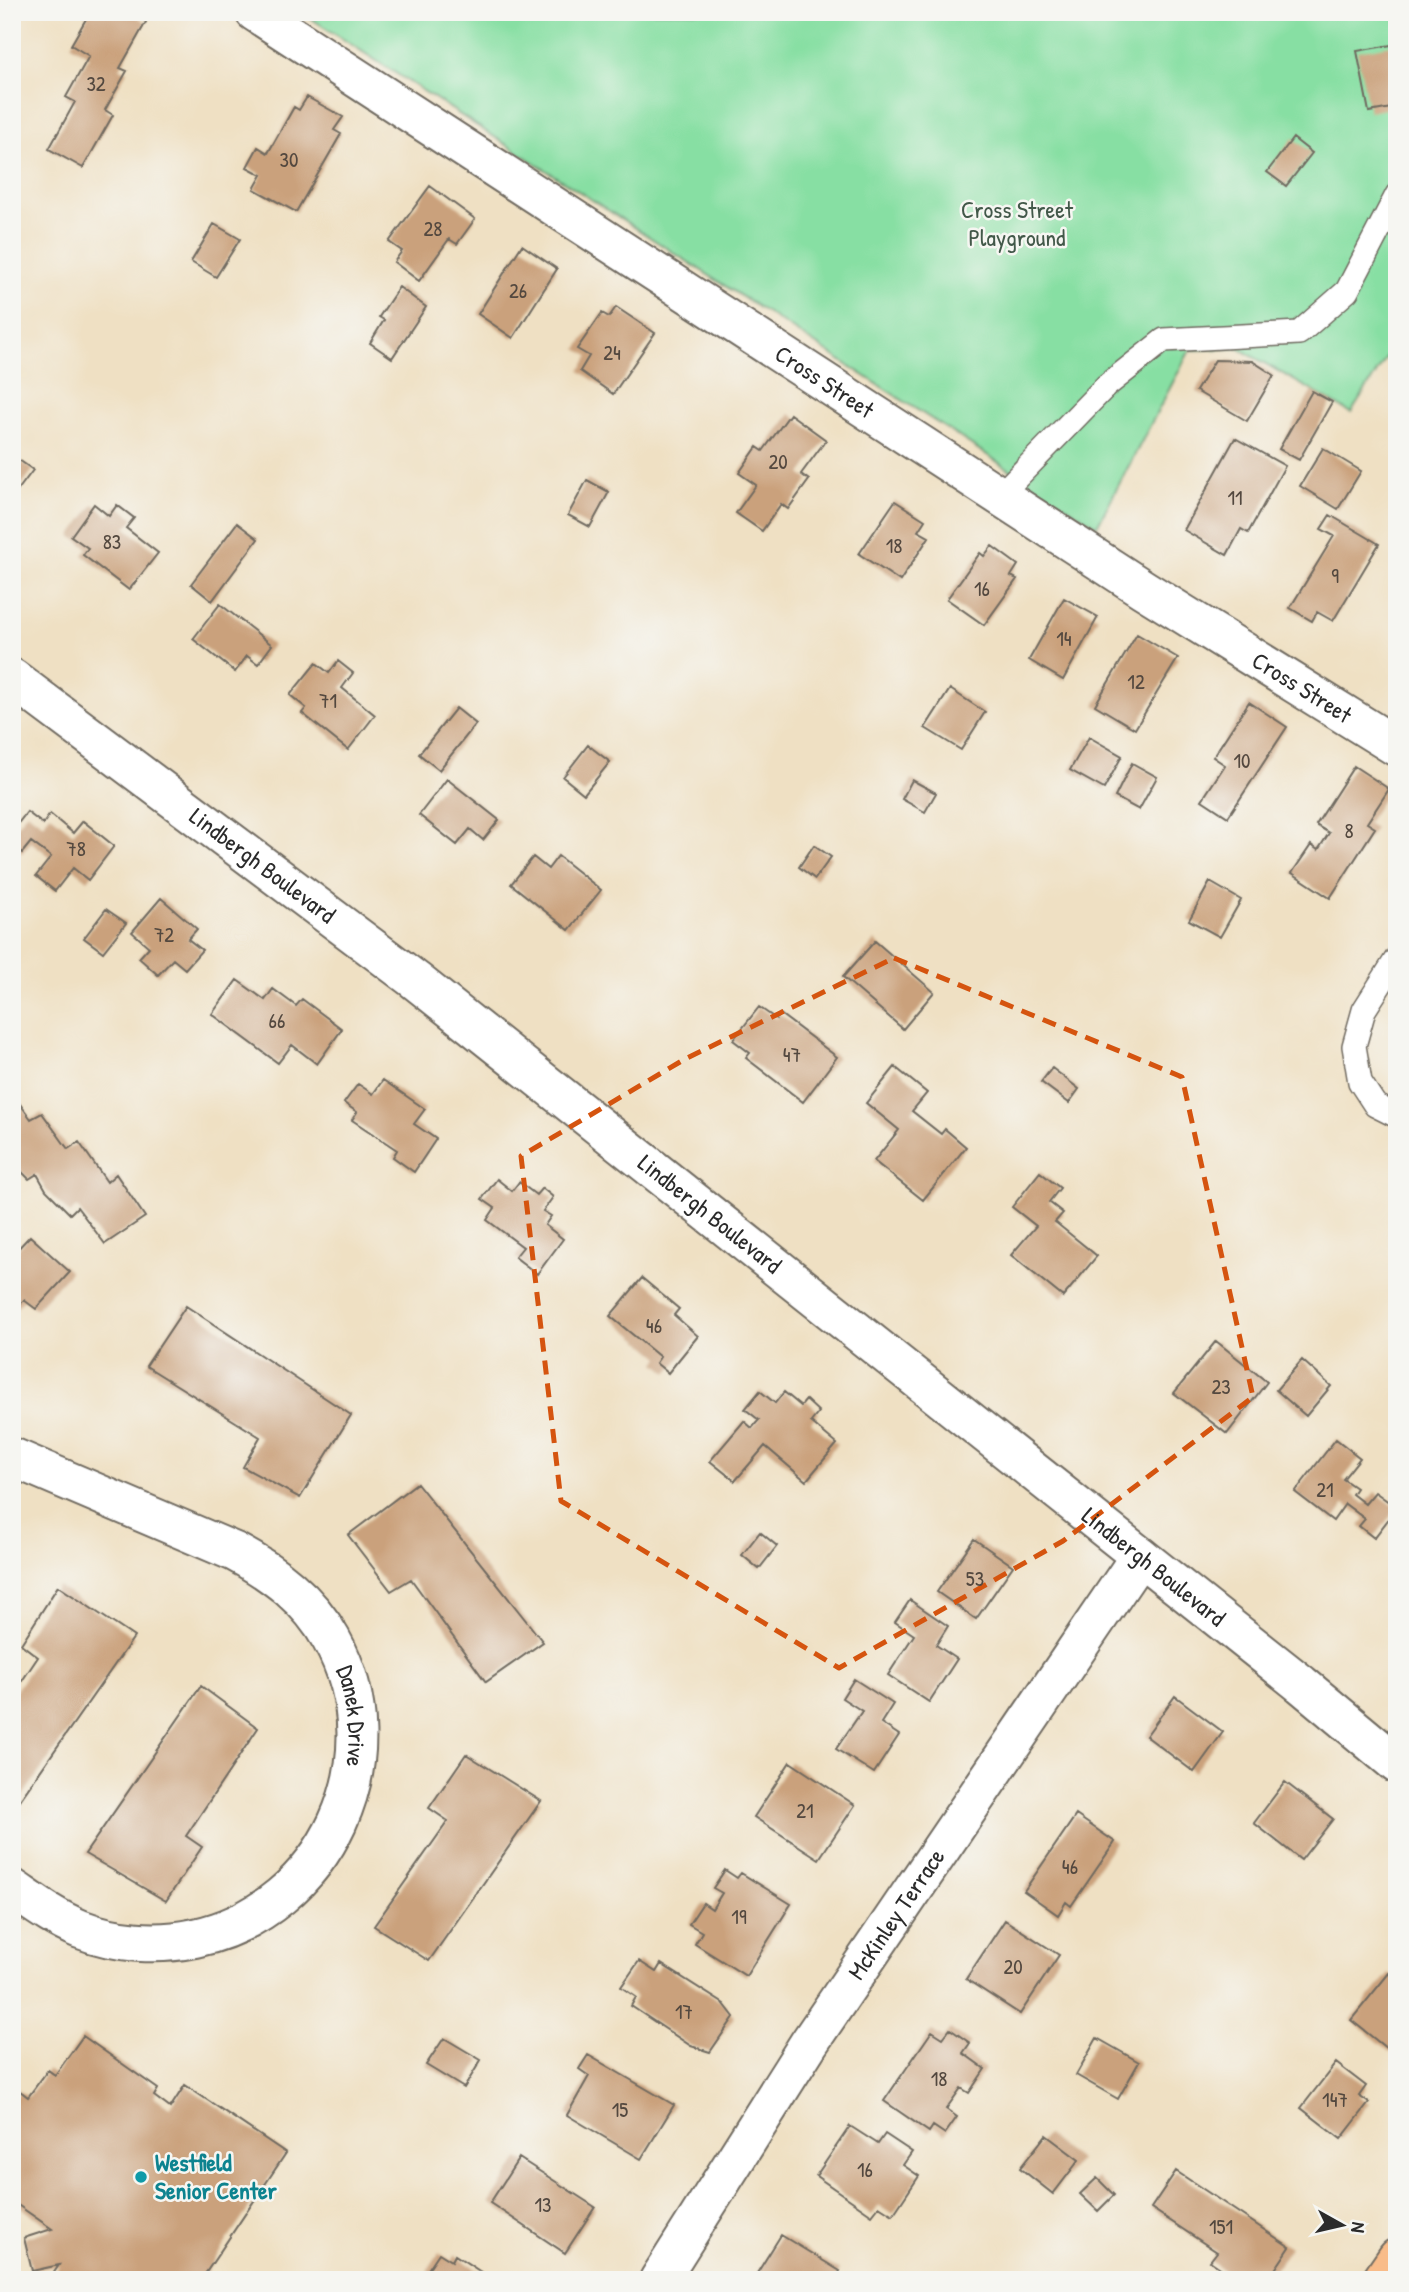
<svg xmlns="http://www.w3.org/2000/svg" width="1409" height="2292" viewBox="0 0 1409 2292" font-family="'Patrick Hand',sans-serif">
<rect width="100%" height="100%" fill="#f6f6f2"/>
<filter id="ink" filterUnits="userSpaceOnUse"><feTurbulence type="fractalNoise" baseFrequency=".0143" numOctaves="2"/><feDisplacementMap in="SourceGraphic" scale="14" xChannelSelector="R" yChannelSelector="G"/><feConvolveMatrix kernelMatrix="1 2 1 2 8 2 1 2 1" color-interpolation-filters="sRGB"/></filter>
<filter id="wash" filterUnits="userSpaceOnUse"><feTurbulence type="fractalNoise" baseFrequency=".00686" numOctaves="4" result="noise"/><feDisplacementMap in="SourceGraphic" scale="28" xChannelSelector="R" yChannelSelector="G"/><feGaussianBlur stdDeviation="1.57" result="paint"/><feColorMatrix in="noise" values="0 0 0 0 0 0 0 0 0 0 0 0 0 0 0 0 0 1.4 0 .05"/><feComposite in="paint" operator="in"/></filter>
<g filter="url(#wash)">
<rect width="100%" height="100%" fill="#efe0c3"/>
<path fill="#87dfa3" stroke="#598567" stroke-width="2" d="M301,12h1096v329l-46,72 -113,-65 -48,2 -93,176z"/>
<g id="blocks">
<path fill="#caa17b" d="M90,12h40l16,10 -26,46 7,3 -22,39 8,5 -30,53 -34,-19 26,-47 -9,-5 23,-41 -18,-11z
M1397,44v63l-28,5 -12,-61z
M307,97l36,20 -9,13 7,4 -45,78 -42,-23 8,-14 -15,-8 11,-20 10,6 26,-46 5,3z
M1293,138l19,15 -26,33 -19,-14z
M430,186l45,33 -18,25 -8,-5 -30,42 -25,-19 8,-11 -13,-9z
M214,224l26,15 -24,38 -25,-15z
M522,245l35,24 -44,69 -35,-24z
M399,287l27,20 -34,51 -22,-15 14,-23 -5,-3z
M616,307l39,26 -42,61 -33,-23 9,-15 -12,-7 25,-36 7,4z
M1215,360l37,1 22,14 -27,46 -51,-30z
M1312,391l20,11 -33,58 -20,-11z
M790,414l36,26 -25,34 8,6 -21,29 -7,-5 -19,27 -26,-18 20,-28 -17,-12 18,-26 6,4z
M1235,438l50,28 -37,67 -7,-4 -14,26 -43,-25z
M1323,448l38,23 -23,38 -38,-23z
M12,455l21,15 -21,28z
M587,480l22,12 -19,35 -22,-12z
M895,501l30,19 -7,11 11,6 -29,44 -41,-27z
M94,504l15,12 8,-11 17,13 -8,10 32,25 -29,37 -46,-35 5,-7 -17,-12z
M1330,515l49,29 -46,77 -16,-9 -5,9 -22,-13 44,-72 -13,-7z
M237,523l21,16 -46,62 -21,-17z
M992,546l26,19 -7,11 6,3 -33,46 -37,-26 33,-46 4,3z
M1064,598l34,19 -35,63 -34,-20z
M220,604l52,41 -14,19 -11,-8 -12,16 -42,-33z
M1137,634l41,24 -43,71 -40,-24z
M338,661l15,12 -11,15 33,27 -27,35 -46,-37 4,-5 -16,-13 26,-32 13,10z
M950,689l35,23 -24,38 -36,-22z
M1249,702l38,25 -59,90 -26,-17 23,-35 -12,-8z
M456,708l20,16 -37,46 -20,-16z
M1089,737l33,19 -18,33 -34,-19z
M588,745l22,17 -26,32 -21,-17z
M1132,763l25,14 -18,33 -24,-13z
M1354,766l35,23 -22,34 8,5 -45,70 -38,-25 19,-28 7,5 11,-17 -13,-8z
M447,779l52,41 -16,20 -13,-11 -13,16 -38,-30z
M912,780l24,13 -11,19 -23,-13z
M27,812l16,12 7,-10 23,19 10,-12 31,25 -26,34 -15,-12 -18,23 -19,-15 15,-19 -20,-15 -9,11 -10,-8v-14z
M814,845l17,12 -16,22 -16,-12z
M558,856l43,34 -32,40 -58,-46 22,-27 15,12z
M1210,882l31,18 -21,37 -31,-17z
M161,898l36,31 -9,10 14,11 -17,19 -12,-10 -15,16 -19,-17 10,-11 -17,-15z
M106,909l20,14 -23,29 -19,-14z
M875,941l59,51 -31,37 -60,-52z
M237,980l28,20 8,-11 23,17 6,-7 40,30 -25,35 -25,-19 -14,18 -66,-49z
M759,1007l17,12 4,-5 57,43 -34,45 -57,-44 4,-5 -17,-13z
M895,1067l32,26 -15,18 29,23 4,-5 21,18 -43,53 -49,-39 25,-31 -33,-27z
M1052,1068l27,21 -10,14 -28,-21z
M383,1080l42,29 -11,15 22,15 -22,33 -21,-15 4,-7 -45,-30 5,-8 -13,-9 14,-19 15,10z
M12,1093l19,26 11,-6 26,36 11,-7 28,40 9,-8 29,43 -40,27 -28,-37 -7,7 -24,-24 -9,-16 -8,5 -17,-17z
M1040,1172l20,16 -11,14 14,11 -8,9 42,34 -34,41 -52,-42 25,-29 -24,-19z
M497,1179l15,12 7,-9 17,13 6,-7 11,9 -10,14 8,5 -6,9 18,14 -26,35 -22,-17 8,-10 -36,-27 8,-12 -13,-9z
M30,1236l40,36 -34,37 -12,-9 -12,12v-57z
M642,1278l37,31 -5,6 24,21 -30,37 -12,-10 4,-6 -50,-41z
M186,1306l165,109 -51,83 -57,-31 17,-30 -114,-71z
M1216,1341l51,41 -40,52 -53,-41z
M1302,1360l29,26 -25,30 -30,-26z
M760,1391l15,12 9,-11 17,14 5,-6 13,12 -8,10 26,22 -31,37 -41,-35 -30,35 -25,-20 34,-40 8,7 7,-8 -14,-11z
M1336,1439l24,19 -17,21 13,9 -4,6 13,10 10,-12 22,16 -23,30 -15,-12 6,-7 -20,-15 -12,17 -38,-29z
M417,1483l126,159 -57,40 -75,-103 -20,12 -43,-56z
M760,1532l17,14 -18,23 -17,-14z
M974,1539l39,27 -37,53 -39,-27z
M58,1586l76,51 -114,163 -8,-6v-98l26,-39 -17,-13z
M910,1600l38,26 -12,19 21,14 -28,43 -41,-27 26,-40 -19,-13z
M854,1679l39,25 -12,19 18,12 -25,38 -38,-24 26,-38 -20,-13z
M201,1686l57,42 -72,108 16,11 -36,54 -81,-47z
M1175,1696l48,36 -29,40 -48,-36z
M466,1754l75,47 -112,160 -55,-35 74,-105 -19,-13z
M790,1762l65,43 -36,54 -65,-42z
M1285,1782l48,37 -32,41 -47,-37z
M1076,1815l39,27 -44,64 -5,-4 -8,13 -34,-24z
M725,1870l12,8 4,-5 50,31 -45,72 -51,-32 7,-12 -13,-8 14,-21 9,6 10,-16 -9,-5z
M1005,1920l54,35 -39,59 -54,-35z
M639,1961l17,11 5,-8 63,40 10,13 -24,35 -19,-6 -60,-40 5,-9 -15,-10z
M1389,1973l8,7v64l-6,8 -40,-32z
M950,2029l20,14 -7,10 22,16 -16,24 -8,-5 -15,21 11,8 -12,17 -12,-8 -4,6 -45,-31 48,-70 11,7z
M83,2036l75,53 -4,7 16,12 15,-23 101,68 -85,127h-152l10,-15 -27,6 -8,-33 28,-9 -40,-28v-100l8,-10 8,6 20,-27 7,5z
M444,2038l37,22 -17,28 -38,-23z
M1097,2038l42,24 -21,37 -42,-24z
M588,2055l86,50 -33,54 -74,-44 22,-39 -10,-7z
M1336,2063l30,23 -7,10 10,7 -28,36 -40,-31z
M850,2126l28,18 7,-10 27,18 -9,13 16,11 -26,39 -14,-9 -7,9 -56,-39z
M1046,2135l33,25 -26,34 -33,-26z
M519,2158l76,49 -30,46 -75,-50z
M1176,2171l114,76 -22,33h-30l-28,-19 7,-9 -66,-44z
M1097,2178l17,17 -16,16 -18,-17z
M781,2235l59,36 -6,9h-76l-4,-2z
M439,2253l13,8 3,-6 38,25h-53l-13,-9z"/>
</g>
</g>
<g filter="url(#ink)">
<use href="#blocks" fill-opacity="0" stroke="#706a60" stroke-width="2"/>
<g fill="none" stroke-linecap="round" stroke-linejoin="round">
<defs>
<path id="service" d="M1000,495l106,-109 58,-46 135,-7 48,-42 50,-96
M1397,958l-33,52 -10,36 6,36 15,23 22,11"/>
<g id="minor">
<path id="s1" d="M255,12l888,577 254,158"/>
<path id="s2" d="M12,678l403,302 886,704 96,80"/>
<path id="s3" d="M12,1457l223,95c39,21 74,47 96,87 67,119 -5,271 -136,299 -38,8 -79,5 -115,-9 -25,-10 -46,-26 -68,-41"/>
<path id="s4" d="M659,2280l150,-237 331,-487"/>
</g>
<path id="primary" d="M1382,2280l15,-22"/>
</defs>
<use href="#service" stroke="#706a60" stroke-width="26"/>
<use href="#minor" stroke="#706a60" stroke-width="42"/>
<use href="#primary" stroke="#706a60" stroke-width="42"/>
<use href="#service" stroke="#fff" stroke-width="23"/>
<use href="#minor" stroke="#fff" stroke-width="38"/>
<use href="#primary" stroke="#f9bc89" stroke-width="38"/>
</g>
</g>
<path fill="none" stroke="#d5540f" stroke-width="5" stroke-dasharray="14 9" stroke-linejoin="round" d="M894,958l288,119 71,320 -190,144 -224,127 -278,-167 -40,-345 164,-97z"/>
<circle fill="#0f9aa8" stroke="#f6f6f2" stroke-width="2.5" cx="141" cy="2177" r="7"/>
<g text-anchor="middle" stroke-width="5" stroke-linejoin="round" paint-order="stroke">
<g font-size="21" fill="#53483f">
<text x="96" y="91">32</text>
<text x="289" y="167">30</text>
<text x="433" y="236">28</text>
<text x="518" y="298">26</text>
<text x="612" y="360">24</text>
<text x="778" y="469">20</text>
<text x="1235" y="505">11</text>
<text x="112" y="549">83</text>
<text x="894" y="553">18</text>
<text x="1335" y="583">9</text>
<text x="982" y="596">16</text>
<text x="1064" y="646">14</text>
<text x="1136" y="689">12</text>
<text x="328" y="708">71</text>
<text x="1242" y="768">10</text>
<text x="1349" y="838">8</text>
<text x="76" y="856">78</text>
<text x="164" y="942">72</text>
<text x="277" y="1028">66</text>
<text x="792" y="1062">47</text>
<text x="654" y="1333">46</text>
<text x="1221" y="1394">23</text>
<text x="1325" y="1497">21</text>
<text x="975" y="1586">53</text>
<text x="805" y="1818">21</text>
<text x="1070" y="1874">46</text>
<text x="739" y="1924">19</text>
<text x="1013" y="1974">20</text>
<text x="684" y="2019">17</text>
<text x="939" y="2086">18</text>
<text x="1335" y="2107">147</text>
<text x="620" y="2117">15</text>
<text x="865" y="2177">16</text>
<text x="543" y="2212">13</text>
<text x="1221" y="2234">151</text>
</g>
<g font-size="24" fill="#425849" stroke="#f6f6f2">
<text x="1017" y="218">Cross Street<tspan x="1017" dy="28">Playground</tspan></text>
</g>
<g font-size="24" fill="#2b2b2b" stroke="#f6f6f2">
<text dy="8" stroke="none"><textPath href="#s1" startOffset="679">Cross Street</textPath></text>
<text dy="8" stroke="none"><textPath href="#s1" startOffset="1246">Cross Street</textPath></text>
<text dy="8" stroke="none"><textPath href="#s2" startOffset="313">Lindbergh Boulevard</textPath></text>
<text dy="8" stroke="none"><textPath href="#s2" startOffset="880">Lindbergh Boulevard</textPath></text>
<text dy="8" stroke="none"><textPath href="#s2" startOffset="1447">Lindbergh Boulevard</textPath></text>
<text dy="8" stroke="none"><textPath href="#s3" startOffset="455">Danek Drive</textPath></text>
<text dy="8" stroke="none"><textPath href="#s4" startOffset="436">McKinley Terrace</textPath></text>
</g>
<g font-size="24" font-weight="bold" fill="#0d838f" stroke="#f6f6f2" text-anchor="start">
<text x="155" y="2171">Westfield<tspan x="155" dy="28">Senior Center</tspan></text>
</g>
</g>
<rect width="1409" height="2292" fill="none" stroke="#f6f6f2" stroke-width="42"/>
<g transform="translate(1342 2225) rotate(98)" stroke="#f6f6f2" stroke-width="5" paint-order="stroke">
<path d="M0-5L12 26L0 18L-12 26Z" fill="#2b2b2b"/>
<text y="-10" font-size="19" font-weight="bold" text-anchor="middle" fill="#2b2b2b">N</text>
</g>
</svg>
